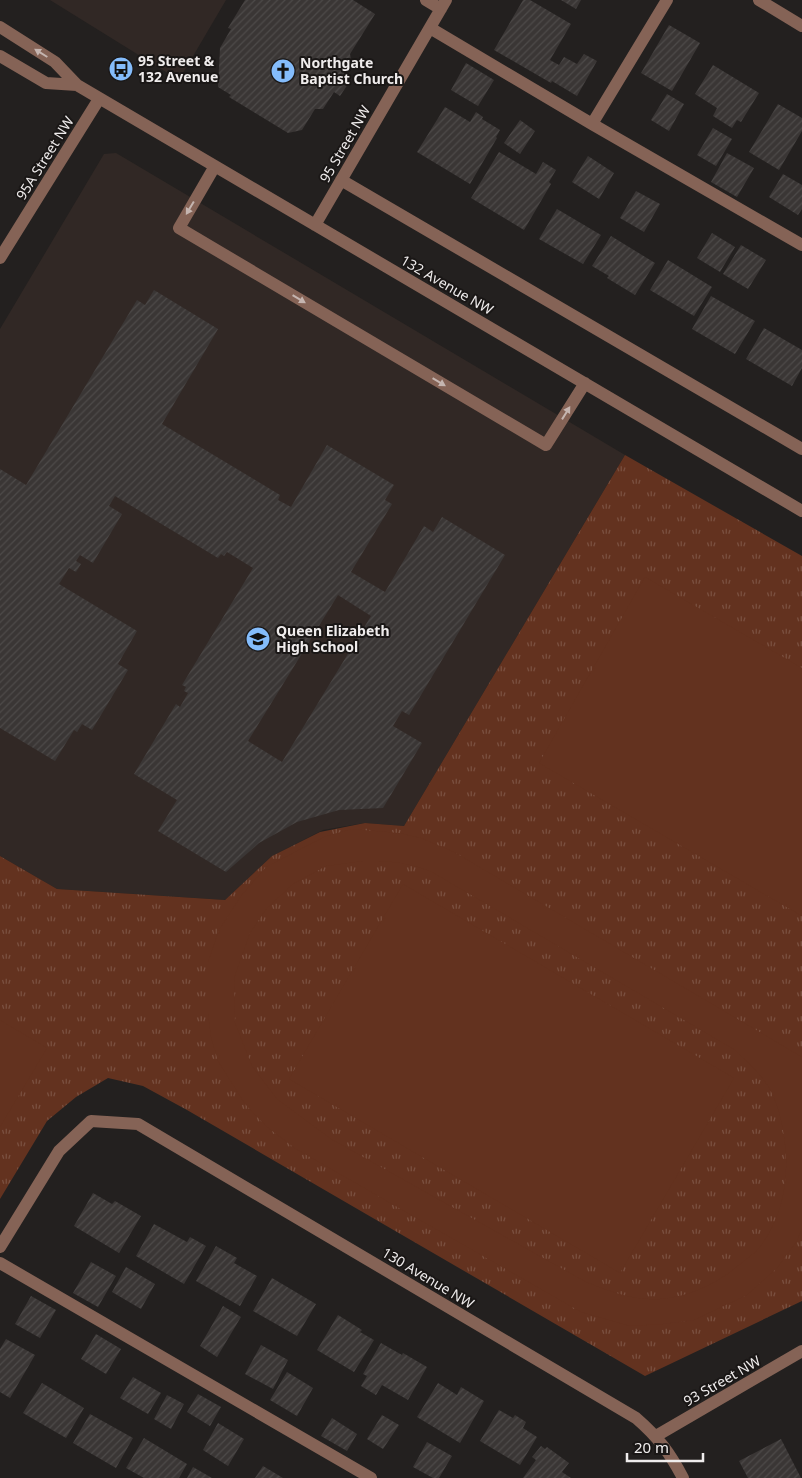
<svg xmlns="http://www.w3.org/2000/svg" width="802" height="1478" viewBox="0 0 802 1478" font-family="'Noto Sans',sans-serif">
<defs>
<pattern id="park-tufts" width="24" height="20" patternUnits="userSpaceOnUse" patternTransform="scale(1.25)"><rect width="24" height="20" fill="#63321f"/><path d="M3 7l-1-3M5 7V3M7 7l1-3M15 17l-1-3M17 17v-4M19 17l1-3" fill="none" stroke="#7a5040"/></pattern>
<pattern id="building-hatch" width="6" height="6" patternUnits="userSpaceOnUse" patternTransform="scale(1.25)"><rect width="6" height="6" fill="#3a3635"/><path d="M-1 1l2-2M0 6l6-6M5 7l2-2" fill="none" stroke="#4d4a49"/></pattern>
</defs>
<rect width="100%" height="100%" fill="#23201f"/>
<path fill="#312825" d="M50,0h176l-47,80z
M116,153l509,302 -221,371 -39,-3 -42,7 -51,26 -47,44 -168,-11 -57,-33v-527l104,-175z"/>
<path fill="url(#park-tufts)" d="M625,455l177,101v745l-157,75 -458,-266 -44,-24 -35,-8 -32,19 -29,24 -47,78v-343l57,33 168,11 47,-44 48,-24 45,-9 39,3z"/>
<path fill="#63321f" fill-rule="evenodd" d="M645,577l157,91v248l-263,-153z
M351,829l48,4 22,5 33,14 348,205v171l-5,13 -20,27 -30,27 -53,25 -31,4 -33,2 -49,-14 -285,-163 -29,-22 -22,-23 -27,-43 -7,-24 -3,-24v-51l11,-32 22,-34 25,-29 58,-30zM363,861c27,0 44,1 69,11l303,178c11,11 25,23 33,36 9,15 14,34 16,51 6,38 0,79 -25,111 -6,7 -14,12 -20,17 -24,20 -48,31 -79,34 -26,2 -51,-8 -74,-17l-255,-143 -54,-40 -25,-33 -17,-43 -1,-45 16,-45 17,-25 26,-24 33,-18z
M403,884l331,194 -114,195 -331,-194z
M0,1020l47,28 -47,79z"/>
<path fill="url(#building-hatch)" fill-rule="evenodd" d="M245,0h108l22,14 -25,40 2,11 -7,12 5,4 -10,15 -6,-4 -11,17h-8l-13,21 -14,3 -59,-36 2,-2 -13,-8 2,-39 11,-19 -3,-1z
M523,0h7l41,24 -21,36 9,5 5,-8 13,7 7,-10 13,7 -20,35 -25,-15 -1,2 -57,-33z
M561,0h20l-5,9z
M669,25l31,18 -28,48 -31,-18z
M466,63l28,17 -16,26 -27,-16z
M713,65l46,28 -18,29 -4,-2 -5,8 -19,-12 4,-8 -22,-14z
M667,94l17,10 -15,27 -18,-11z
M778,104l24,14v13l-23,39 -30,-18z
M445,107l25,15 6,-10 7,5 -1,2 18,11 -4,7 1,1 -27,46 -53,-32z
M520,120l15,11 -15,23 -16,-11z
M713,128l19,11 -16,27 -19,-11z
M499,152l37,22 7,-12 13,8 -7,12 2,2 -27,46 -53,-32z
M727,153l27,15 -17,29 -26,-15z
M588,156l26,17 -15,26 -27,-17z
M783,174l19,11v24l-4,6 -29,-18z
M636,191l24,13 -16,28 -24,-14z
M557,209l44,26 -18,29 -44,-25z
M712,233l23,14 -15,25 -23,-14z
M611,236l44,27 -20,32 -28,-17 2,-2 -17,-10z
M741,245l25,15 -18,29 -25,-15z
M668,260l44,27 -18,29 -44,-26z
M154,290l64,39 -56,95 118,71 -2,5 13,7 36,-62 67,40 -9,15 7,4 -41,68 34,20 39,-66 9,6 9,-15 63,38 -96,160 -7,-4 -9,15 29,17 -39,65 -44,2 -42,12 -38,21 -33,29 -68,-41 19,-31 -43,-26 42,-70 4,3 8,-14 -4,-2 2,-4 -4,-2 71,-117 -26,-16 -3,4 -3,-2 -3,4 -103,-62 -6,10 13,8 -29,49 -13,-8 -4,6 5,3 -5,8 -7,-4 -10,16 78,47 -19,33 10,6 -36,60 -10,-6 -5,8 -3,-2 -19,31 -55,-33v-259l26,16 111,-185 8,5zM338,595l33,21 -89,146 -34,-21z
M711,296l44,25 -20,33 -43,-25z
M764,328l38,22v18l-10,18 -46,-27z
M93,1193l19,11 3,-3 26,15 -22,37 -45,-27z
M154,1224l33,18 3,-5 16,9 -22,38 -48,-28z
M216,1246l21,12 -3,5 23,13 -17,30 -44,-25z
M91,1262l25,14 -18,31 -25,-14z
M126,1267l29,17 -14,25 -29,-17z
M272,1278l44,26 -19,32 -44,-25z
M31,1296l25,14 -16,28 -25,-14z
M223,1306l18,11 -24,40 -17,-11z
M338,1315l24,15 -2,2 14,8 -20,32 -37,-22z
M96,1334l25,15 -15,25 -25,-15z
M6,1339l29,16 -25,43 -10,-6v-43z
M381,1343l21,12 1,-2 24,14 -19,33 -26,-15 -6,10 -15,-9 6,-10 -4,-2z
M261,1345l27,15 -15,29 -28,-15z
M287,1372l26,16 -16,28 -27,-16z
M133,1377l28,16 -13,21 -28,-16z
M42,1383l42,25 -18,30 -43,-25z
M438,1383l19,12 4,-8 23,14 -24,42 -43,-26z
M198,1394l23,13 -11,19 -23,-14z
M167,1395l17,9 -13,25 -17,-10z
M499,1410l14,8 2,-3 11,7 -3,6 14,9 -17,28 -40,-24z
M90,1414l43,24 -17,30 -43,-25z
M382,1415l17,10 -16,24 -16,-10z
M332,1418l25,16 -10,17 -26,-15z
M218,1423l26,16 -16,27 -25,-16z
M144,1438l43,26 -8,14h-35l-18,-10z
M781,1439l20,39h-53l-9,-17z
M427,1442l25,14 -13,22h-6l-20,-11z
M541,1446l4,3 2,-2 22,16 -7,9 9,6h-48l13,-18 -4,-3z
M263,1466l20,12h-28z
M193,1467l19,11h-25z"/>
<g fill="none" stroke-linecap="round" stroke-linejoin="round">
<path stroke="#856356" stroke-width="12" d="M426,0l15,9
M759,0l43,26
M0,27l55,35 22,23 725,426
M430,28l162,96 210,121
M0,56l46,27 31,2
M592,124l75,-124
M215,166l-36,62 367,217 39,-62
M341,180l461,269
M315,225l131,-225
M0,258l99,-159
M0,1247l59,-96 32,-30 47,3 498,294c22,19 34,35 47,60
M0,1263l371,215
M656,1436l146,-85"/>
</g>
<defs><path id="oneway-solid" d="M-6-.8H1V-3.2L6.5 0L1 3.2V.8H-6Z" transform="scale(1.25)"/></defs>
<g fill="#c5b5b0">
<use href="#oneway-solid" transform="translate(41 53) rotate(-148)"/>
<use href="#oneway-solid" transform="translate(190 208) rotate(121)"/>
<use href="#oneway-solid" transform="translate(299 299) rotate(31)"/>
<use href="#oneway-solid" transform="translate(439 382) rotate(31)"/>
<use href="#oneway-solid" transform="translate(566 413) rotate(-58)"/>
</g>
<defs>
<symbol id="bus-disc" viewBox="-11 -11 22 22"><circle r="9.5" fill="#84bcfb" stroke="#1a1716"/><path d="M-5-6H5V4H4V6H2V4H-2V6H-4V4H-5ZM-3.5-4V0h7V-4ZM-3.5 1.2v1.5H-2V1.2ZM2 1.2v1.5H3.5V1.2Z" fill="#111"/></symbol>
<symbol id="church-disc" viewBox="-11 -11 22 22"><circle r="9.5" fill="#84bcfb" stroke="#1a1716"/><path d="M-1.2-6h2.4v3.5h3.3v2.4h-3.3V6h-2.4V-.1h-3.3v-2.4h3.3Z" fill="#111"/></symbol>
<symbol id="school-disc" viewBox="-11 -11 22 22"><circle r="9.5" fill="#84bcfb" stroke="#1a1716"/><path d="M0-5L7-2L0 1L-7-2ZM-4 1L0 2.5L4 1V4Q0 6-4 4Z" fill="#111"/></symbol>
</defs>
<g fill-rule="evenodd">
<use href="#bus-disc" x="107" y="55" width="28" height="28"/>
<use href="#church-disc" x="269" y="57" width="28" height="28"/>
<use href="#school-disc" x="244" y="625" width="28" height="28"/>
</g>
<g text-anchor="middle" stroke-width="4" stroke-linejoin="round" paint-order="stroke">
<g font-size="14" font-weight="bold" fill="#efecec" stroke="#1a1716" text-anchor="start">
<text x="138" y="66">95 Street &amp;<tspan x="138" dy="16">132 Avenue</tspan></text>
<text x="300" y="68">Northgate<tspan x="300" dy="16">Baptist Church</tspan></text>
<text x="276" y="636">Queen Elizabeth<tspan x="276" dy="16">High School</tspan></text>
</g>
<g font-size="14" fill="#efecec" stroke="#1a1716">
<text transform="translate(345 144) rotate(-60)" y="5">95 Street NW</text>
<text transform="translate(45 158) rotate(-58)" y="5">95A Street NW</text>
<text transform="translate(447 285) rotate(30)" y="5">132 Avenue NW</text>
<text transform="translate(428 1278) rotate(31)" y="5">130 Avenue NW</text>
<text transform="translate(722 1381) rotate(-30)" y="5">93 Street NW</text>
</g>
</g>
<path d="M627 1453v8h76v-8" fill="none" stroke="#efecec" stroke-width="2.5"/>
<text x="634" y="1453" font-size="15" fill="#efecec" stroke="#1a1716" stroke-width="4" paint-order="stroke">20 m</text>
</svg>
